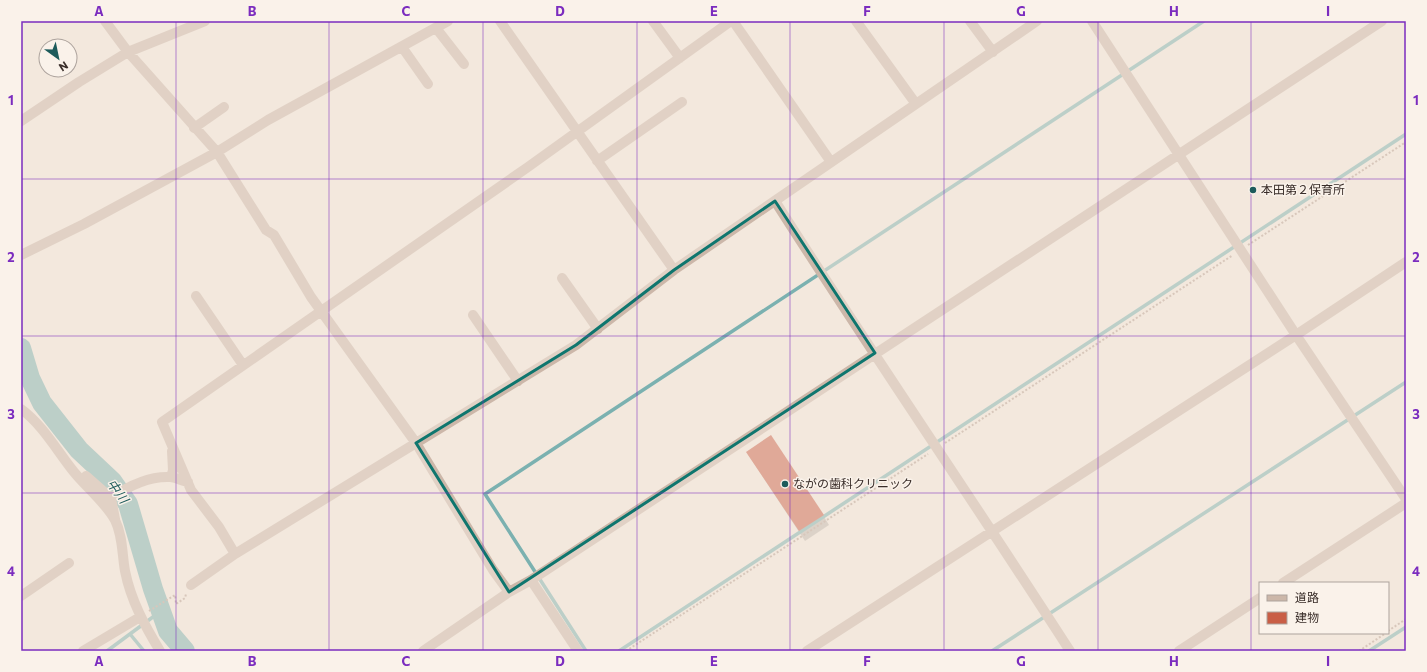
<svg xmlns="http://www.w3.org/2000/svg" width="1427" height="672" viewBox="0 0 1427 672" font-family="Commissioner,'Noto Sans JP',sans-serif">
<rect width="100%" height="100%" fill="#f3e8dd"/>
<path fill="#0003" d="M747,453l76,62 6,10 -24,16z"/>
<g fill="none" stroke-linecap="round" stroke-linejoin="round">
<path stroke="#7bb1b0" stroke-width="3.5" d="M130,634l14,17
M107,651l54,-40
M586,651l-101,-157 719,-473
M619,651l787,-517
M992,651l414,-269
M1369,651l37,-24"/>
<path stroke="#7bb1b0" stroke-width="20" d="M21,348l9,30 12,25 37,47 33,31 16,23 25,85 15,42 17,20"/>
</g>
<path fill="#c95e46" d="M771,435l53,80 -25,16 -53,-79z"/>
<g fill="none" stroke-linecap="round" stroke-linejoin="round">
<path stroke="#b8a193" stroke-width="2" stroke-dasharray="2 2" stroke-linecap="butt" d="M1248,245l158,-103
M945,443l288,-188
M149,611l26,-16 1,9 9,-6 1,-4
M1388,631l18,-12
M626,651l302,-197
M1359,651l27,-18"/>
<path stroke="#ccb7a9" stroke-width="10" d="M105,21l23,31 89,100 49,78 8,5 37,62 105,146 77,127 16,22
M500,21l174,249
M653,21l27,37
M733,21l98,141
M856,21l60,83
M970,21l23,31
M1092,21l204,314 110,164
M436,28l28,36
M402,47l26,37
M21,121l58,-39 49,-30 77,-31
M194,128l30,-21
M597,161l85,-59
M775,201c96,151 198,299 295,450
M21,255l63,-31 133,-72 51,-32 180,-99
M562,278l36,51
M196,296l47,69
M473,315l45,66
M21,409c22,16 36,42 53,63 13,16 31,30 41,48 8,16 7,35 10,51 6,30 20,55 35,80
M86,476l25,22 4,21
M171,477l2,-7 -1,-19
M111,498c16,-11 38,-22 59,-21 5,0 12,4 18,5
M235,554l-16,-27 -28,-37 -29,-68 366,-255 203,-146
M531,580l47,71
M1283,583l123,-80
M191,585l44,-31 341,-209 98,-75 363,-249
M21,596l48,-33
M83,651l57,-34
M423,651l86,-59 22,-12 851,-559
M807,651l489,-316 110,-73
M1179,651l81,-53"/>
</g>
<path d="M0 0H1427V672H0ZM775,201l100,152 -366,239 -93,-149 160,-98 98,-75z" fill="#f3e8dd" fill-opacity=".55" fill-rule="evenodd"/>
<path fill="none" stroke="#0f766e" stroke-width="3" stroke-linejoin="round" d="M775,201l100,152 -366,239 -93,-149 160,-98 98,-75z"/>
<path fill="none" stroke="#7b2cbf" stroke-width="1" stroke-opacity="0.55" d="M176,21v630M329,21v630M483,21v630M637,21v630M790,21v630M944,21v630M1098,21v630M1251,21v630M21,179h1385M21,336h1385M21,493h1385"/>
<g fill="#1d5b5b" stroke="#faf2ea" stroke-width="1.5">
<circle cx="1253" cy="190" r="4"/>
<circle cx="785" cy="484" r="4"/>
</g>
<g text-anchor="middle" stroke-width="3" stroke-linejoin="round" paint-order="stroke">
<g font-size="12" fill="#392d29" stroke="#faf2ea" text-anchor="start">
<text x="1261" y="194">本田第２保育所</text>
<text x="793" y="488">ながの歯科クリニック</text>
</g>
<g font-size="13" font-style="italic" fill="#1d5b5b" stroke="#faf2ea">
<text transform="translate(118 491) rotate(54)" y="5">中川</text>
</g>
</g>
<rect width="1427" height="672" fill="none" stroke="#faf2ea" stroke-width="44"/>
<rect x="1259" y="582" width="130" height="52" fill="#faf2ea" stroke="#ada39d"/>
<rect x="1267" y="595" width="20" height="6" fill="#ccb7a9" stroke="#ada39d"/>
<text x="1295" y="602" font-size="12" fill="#392d29">道路</text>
<rect x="1267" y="612" width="20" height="12" fill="#c95e46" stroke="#ada39d"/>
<text x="1295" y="622" font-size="12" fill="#392d29">建物</text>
<g transform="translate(58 58) rotate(147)"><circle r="19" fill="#faf2ea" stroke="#ada39d"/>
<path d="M0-3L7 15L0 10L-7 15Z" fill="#1d5b5b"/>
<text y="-6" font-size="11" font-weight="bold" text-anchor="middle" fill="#392d29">N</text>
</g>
<rect x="22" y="22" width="1383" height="628" fill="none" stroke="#7b2cbf" stroke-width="1.5"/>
<g font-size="13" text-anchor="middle" font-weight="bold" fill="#7b2cbf">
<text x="99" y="16">A</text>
<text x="252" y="16">B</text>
<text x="406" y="16">C</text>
<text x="560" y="16">D</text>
<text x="714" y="16">E</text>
<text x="867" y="16">F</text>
<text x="1021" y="16">G</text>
<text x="1174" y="16">H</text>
<text x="1328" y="16">I</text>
<text x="11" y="105">1</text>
<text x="1416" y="105">1</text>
<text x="11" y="262">2</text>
<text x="1416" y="262">2</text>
<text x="11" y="419">3</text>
<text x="1416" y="419">3</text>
<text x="11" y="576">4</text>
<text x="1416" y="576">4</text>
<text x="99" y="666">A</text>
<text x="252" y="666">B</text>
<text x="406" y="666">C</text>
<text x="560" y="666">D</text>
<text x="714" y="666">E</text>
<text x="867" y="666">F</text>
<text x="1021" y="666">G</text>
<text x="1174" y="666">H</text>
<text x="1328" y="666">I</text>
</g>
</svg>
